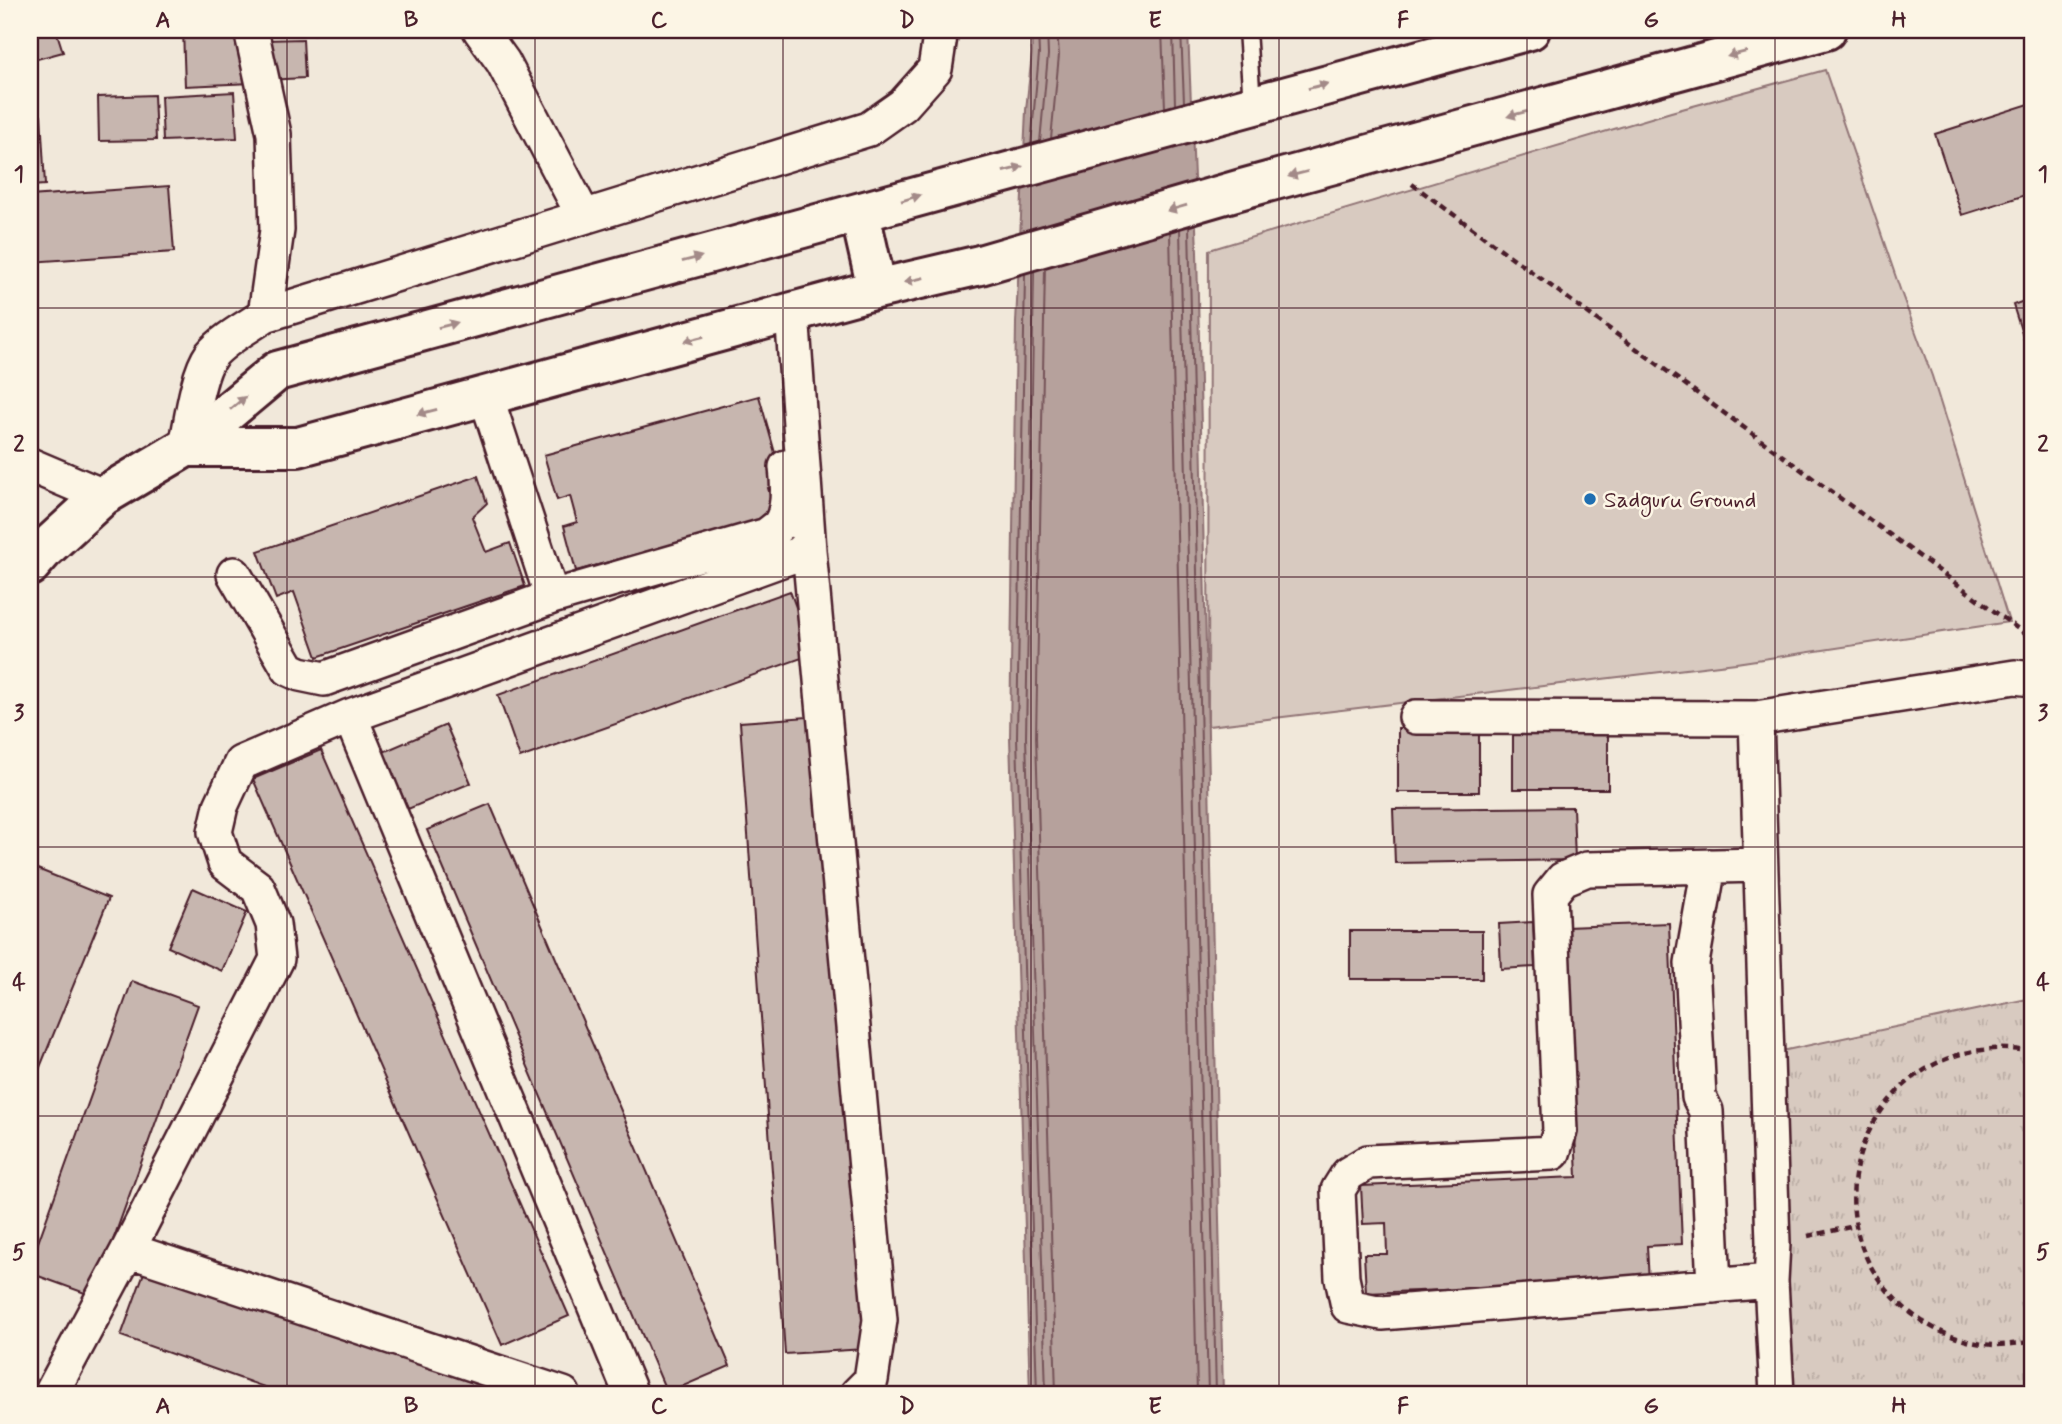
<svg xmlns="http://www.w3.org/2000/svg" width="2062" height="1424" viewBox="0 0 2062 1424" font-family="Mynerve,sans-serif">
<defs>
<pattern id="grass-tufts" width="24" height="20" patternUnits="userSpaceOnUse" patternTransform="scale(1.75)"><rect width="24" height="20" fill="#d8cac0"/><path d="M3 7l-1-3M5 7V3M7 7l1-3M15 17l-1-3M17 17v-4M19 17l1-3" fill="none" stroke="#bbada5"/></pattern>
</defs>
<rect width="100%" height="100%" fill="#f1e8da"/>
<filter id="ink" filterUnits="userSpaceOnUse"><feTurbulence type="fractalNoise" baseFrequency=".0143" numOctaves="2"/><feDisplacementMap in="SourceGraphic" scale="14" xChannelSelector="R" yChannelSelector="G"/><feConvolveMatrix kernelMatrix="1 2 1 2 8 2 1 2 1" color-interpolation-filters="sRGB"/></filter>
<g filter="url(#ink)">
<path fill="url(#grass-tufts)" stroke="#917476" stroke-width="2" d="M2032,998v396h-256l-13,-339z"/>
<path fill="#d8cac0" stroke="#917476" stroke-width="2" d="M1825,70l76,222 31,84 77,246 -273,41 -528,63 1,-476 462,-138z"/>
<path fill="#b6a19c" stroke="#8b6d6f" stroke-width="2" d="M1031,30h157l9,222 26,1142h-193l-20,-657 6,-414 10,-213 6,-57z"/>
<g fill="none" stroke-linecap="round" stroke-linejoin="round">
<path stroke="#755358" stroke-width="2" d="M1162,30l3,78
M1173,30l2,75
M1181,30l3,72
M1051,139l8,-84 -2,-25
M1040,142l8,-87 -1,-25
M1031,144l8,-90 -1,-24
M1189,226l27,1168
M1180,229l28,1165
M1170,232l27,1162
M1045,268l-9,469 20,657
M1034,271l-8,466 20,657
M1025,274l-8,463 20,657"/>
</g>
<path fill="#c7b6af" stroke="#4a1f2b" stroke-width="2" d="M30,30h26l7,22 -33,9z
M183,30h67l2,53 -67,3z
M296,30h43v3l-43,2z
M303,39l2,39 -40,2 -2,-40z
M234,92l3,46 -74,3 -2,-45z
M154,95l2,45 -57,1 -1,-44z
M2032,103v90l-70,22 -27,-81z
M30,115h11l4,70 -15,1z
M169,186l5,66 -144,10v-66z
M2032,298v67l-19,-60z
M759,396l25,89 -16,3 8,28 -200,55 -12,-45 13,-4 -7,-26 -13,4 -13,-45z
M478,476l9,27 -15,14 14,35 24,-9 15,43 -208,71 -23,-65 -18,7 -18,-48z
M790,591l23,63 -293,104 -22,-63z
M821,716l44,633 -80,5 -45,-632z
M1513,721h95v68h-95z
M446,725l25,58 -63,26 -25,-57z
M1398,728h81v64h-81z
M321,750l248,566 -67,29 -249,-566z
M490,804l240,562 -63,27 -240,-563z
M1573,807l2,53 -180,3 -2,-54z
M30,866l79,32 -73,179 -6,-2z
M193,888l54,24 -25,59 -54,-24z
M1533,922l2,45 -34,2 -2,-45z
M1669,923l13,321 -35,2 2,36 -283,11 -2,-39h23l-1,-31 -23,1 -2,-38 216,-9 -11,-250z
M1350,931h132v48h-132z
M132,981l66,24 -105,291 -63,-23v-8z
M146,1267l359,127h-221l-163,-58z"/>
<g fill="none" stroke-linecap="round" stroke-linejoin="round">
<defs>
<path id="lane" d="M1247,30l5,74"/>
<path id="street" d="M251,30l23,104 3,96 -12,85
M480,30l23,32 81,155
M792,312l17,238 71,770 -9,60 -14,14
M186,447c5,-24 11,-73 25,-92 13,-16 37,-28 54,-40l604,-186 34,-24 32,-36 6,-39
M30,465l73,31
M234,574l55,95 11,5 24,5 228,-82 -66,-201
M552,597l215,-62c3,-3 10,-7 13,-11 10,-16 8,-40 6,-57
M350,716l281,678
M1416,717l340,1 259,-41 17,2
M1756,718l17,525 -2,38 6,113
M1760,865l-173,4 -24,10 -13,16 10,236 -7,22 -185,9 -20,12 -10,16 4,88 6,28 34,7 389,-32
M1709,866l-17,97 7,134 7,14 8,175
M128,1250l149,-291 -4,-35 -15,-36 -33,-25 -10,-31 6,-26 20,-43 109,-47 459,-166
M53,1390l75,-140 435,144"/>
<path id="secondary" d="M860,214l17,75
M186,447h112l579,-158 103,-24 262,-76 584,-159
M30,566l15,-17 58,-53 83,-49 91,-76 1253,-341"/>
</defs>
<use href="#lane" stroke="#4a1f2b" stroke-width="21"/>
<use href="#street" stroke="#4a1f2b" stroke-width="38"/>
<use href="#secondary" stroke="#4a1f2b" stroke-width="44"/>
<path stroke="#4a1f2b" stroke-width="4.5" stroke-dasharray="7 5" stroke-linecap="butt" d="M1412,184l620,455
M2032,1052c-151,-30 -243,158 -125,258 24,20 56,34 88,35 12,0 25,-2 37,-3
M1808,1236l47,-10"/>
<use href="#lane" stroke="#fcf5e5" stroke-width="16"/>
<use href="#street" stroke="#fcf5e5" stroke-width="33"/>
<use href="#secondary" stroke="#fcf5e5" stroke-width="38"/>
</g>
<defs><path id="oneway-solid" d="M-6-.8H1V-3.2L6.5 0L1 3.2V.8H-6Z" transform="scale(1.75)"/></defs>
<g fill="#a38a88">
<use href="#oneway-solid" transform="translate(1737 54) rotate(165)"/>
<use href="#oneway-solid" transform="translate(1318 86) rotate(-15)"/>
<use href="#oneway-solid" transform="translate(1517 114) rotate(165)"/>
<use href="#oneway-solid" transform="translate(1013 169) rotate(-15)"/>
<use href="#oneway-solid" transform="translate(1298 174) rotate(165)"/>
<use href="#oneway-solid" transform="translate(911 198) rotate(-17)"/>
<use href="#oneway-solid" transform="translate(1177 208) rotate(164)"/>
<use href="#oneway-solid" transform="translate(692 259) rotate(-15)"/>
<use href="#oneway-solid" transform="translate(914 280) rotate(167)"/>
<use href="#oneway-solid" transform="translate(448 325) rotate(-15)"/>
<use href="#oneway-solid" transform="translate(694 339) rotate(165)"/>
<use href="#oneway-solid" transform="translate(238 403) rotate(-40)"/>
<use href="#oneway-solid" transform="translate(427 412) rotate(165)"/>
</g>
</g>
<path fill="none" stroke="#4a1f2b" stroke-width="2" stroke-opacity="0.55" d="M287,30v1364M535,30v1364M783,30v1364M1031,30v1364M1279,30v1364M1527,30v1364M1775,30v1364M30,308h2002M30,577h2002M30,847h2002M30,1116h2002"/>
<circle fill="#1f6fb2" stroke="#fcf5e5" stroke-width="2.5" cx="1590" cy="499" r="7"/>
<g text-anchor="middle" stroke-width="5" stroke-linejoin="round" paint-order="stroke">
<g font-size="23" fill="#4a1f2b" stroke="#fcf5e5" text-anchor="start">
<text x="1604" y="507">Sadguru Ground</text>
</g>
</g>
<rect width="2062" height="1424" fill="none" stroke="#fcf5e5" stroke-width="77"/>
<rect x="38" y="38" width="1986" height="1348" fill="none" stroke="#4a1f2b" stroke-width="2.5"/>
<g font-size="23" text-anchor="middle" font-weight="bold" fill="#4a1f2b">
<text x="163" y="27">A</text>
<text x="411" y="27">B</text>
<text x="659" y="27">C</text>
<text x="907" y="27">D</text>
<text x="1155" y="27">E</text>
<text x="1403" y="27">F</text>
<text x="1651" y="27">G</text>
<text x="1899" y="27">H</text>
<text x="19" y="181">1</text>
<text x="2043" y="181">1</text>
<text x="19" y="451">2</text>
<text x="2043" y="451">2</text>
<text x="19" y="720">3</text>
<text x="2043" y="720">3</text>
<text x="19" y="989">4</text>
<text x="2043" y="989">4</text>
<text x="19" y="1259">5</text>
<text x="2043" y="1259">5</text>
<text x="163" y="1413">A</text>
<text x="411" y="1413">B</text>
<text x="659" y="1413">C</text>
<text x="907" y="1413">D</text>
<text x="1155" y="1413">E</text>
<text x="1403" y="1413">F</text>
<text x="1651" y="1413">G</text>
<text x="1899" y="1413">H</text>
</g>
</svg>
